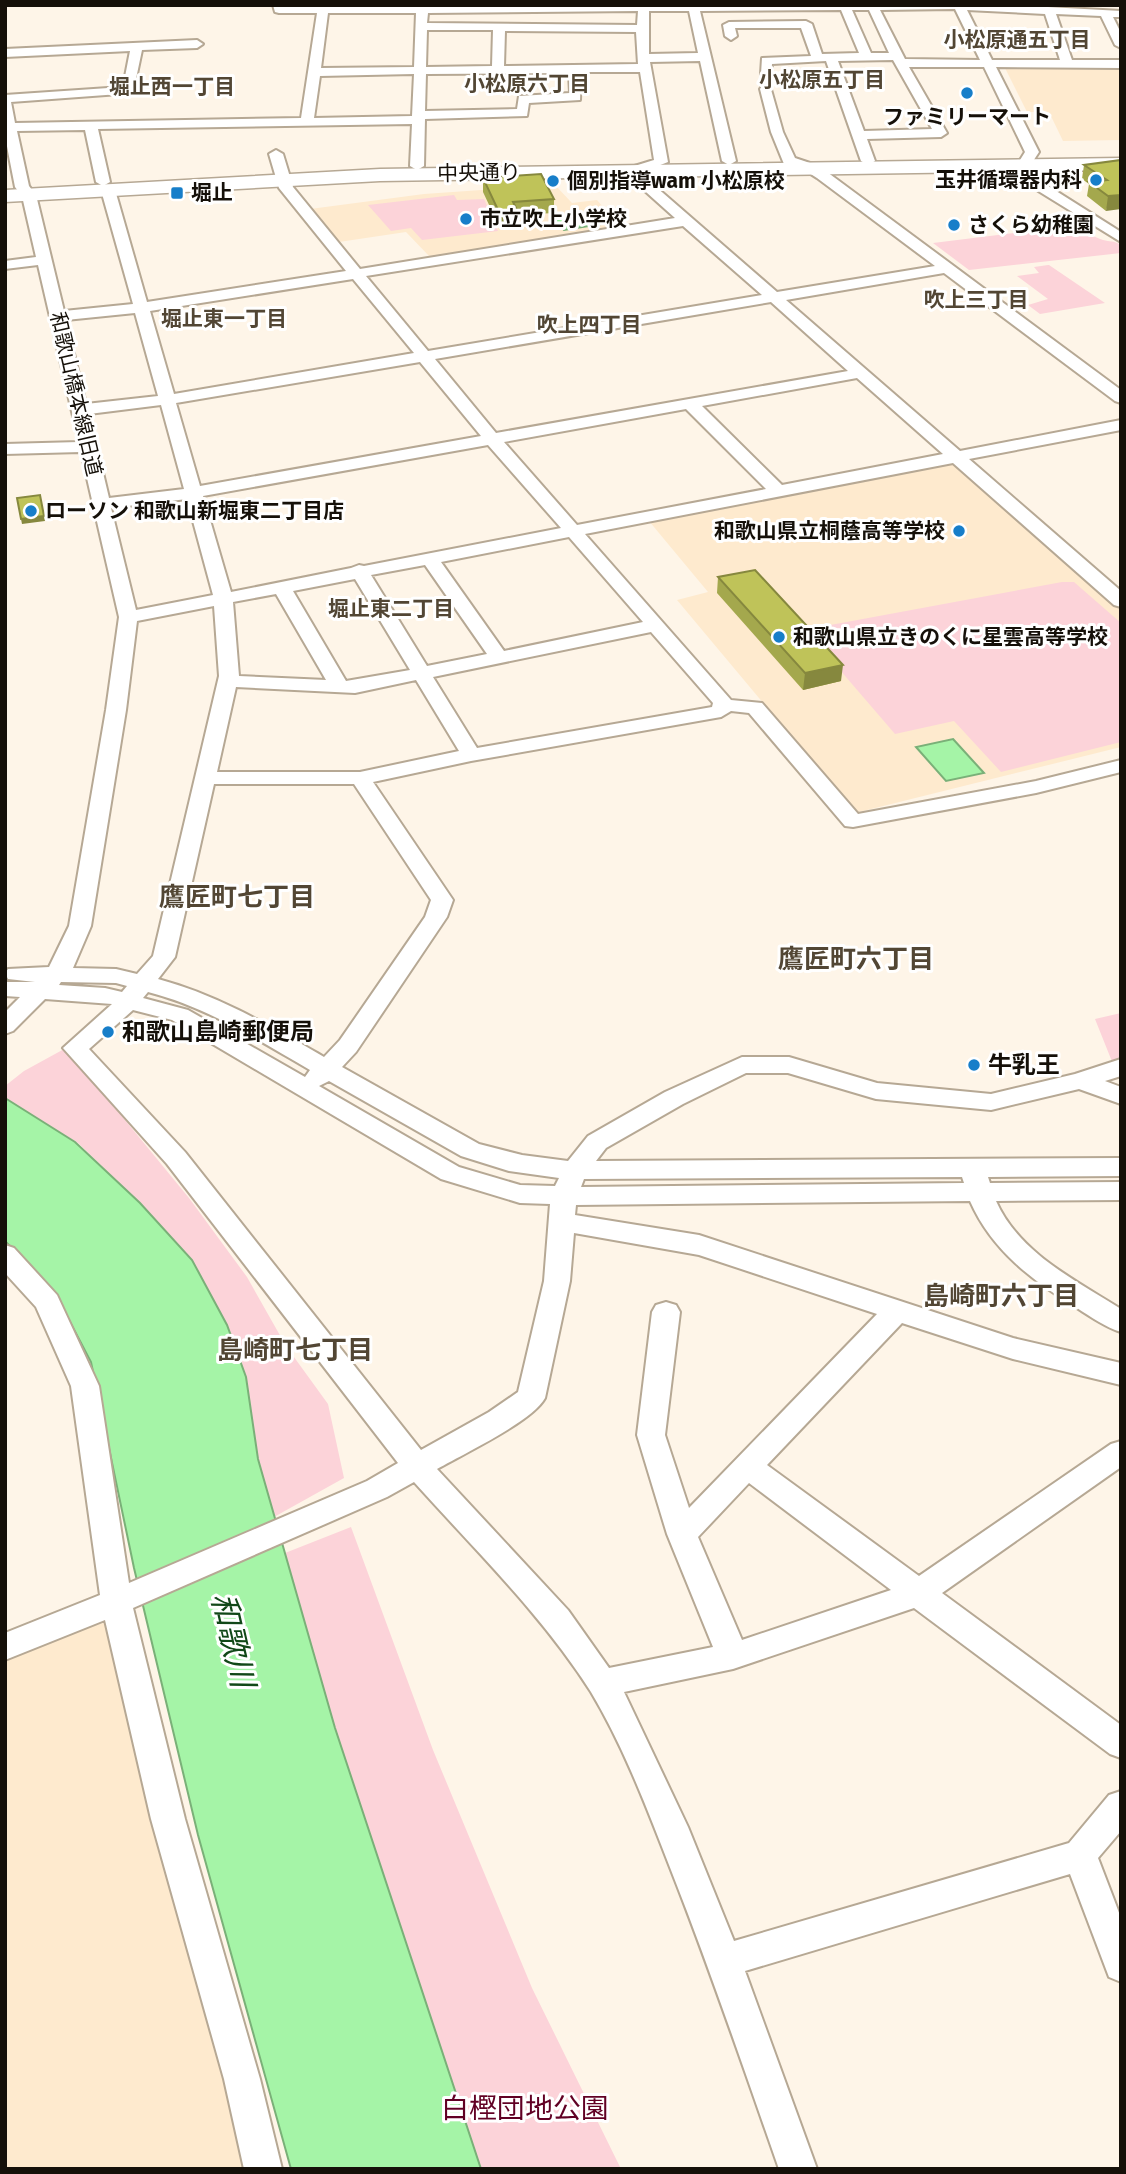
<svg xmlns="http://www.w3.org/2000/svg" width="1126" height="2174" viewBox="0 0 1126 2174" font-family="'Fira Sans','Noto Sans JP',sans-serif">
<rect width="100%" height="100%" fill="#fef5e8"/>
<path fill="#feeace" d="M1003,64l118,2v74l-58,1 -14,-29h-22z
M555,185l17,18 25,-3 25,29 -192,28 -24,-25 -67,10 -29,-33 114,-15z
M940,465h16l165,145v137l-266,66 -178,-213 31,-8 -59,-71z
M110,1621l10,64 126,484h-241v-516z"/>
<path fill="#fcd3d9" d="M454,195l3,5 27,-1 14,32 -76,9 -11,-12 -20,3 -23,-26z
M1071,226l8,7c12,-1 13,4 24,7 7,2 10,0 18,5v8l-152,17 -36,-27z
M1048,265h1l56,38 -65,11 -12,-9 20,-6 -31,-23 22,-3 -5,-6z
M1062,582h12l47,41v119l-120,30 -47,-51 -59,13 -80,-93 10,-15z
M1121,1013v53l-6,3 -20,-50z
M66,1048l123,150 58,79 39,69 42,58 16,74 -70,39 -16,-58 -12,-82 -19,-52 -35,-65 -52,-57 -62,-60 -73,-45v-12l19,-15z
M351,1527l82,223 99,238 89,181h-140l-146,-441 -50,-175z"/>
<path fill="#a5f4a7" stroke="#7ab078" stroke-width="2" d="M596,213l11,10 -43,7 -10,-10z
M953,739l31,34 -38,8 -30,-34z
M5,1098l70,44 65,61 52,57 35,65 19,52 12,82 77,269 146,441h-190l-93,-334 -64,-267 -43,-206 -35,-67 -51,-54z"/>
<g fill="none" stroke-linecap="round" stroke-linejoin="round">
<defs>
<path id="minor" d="M273,5h740l108,6v6h-8l8,16v15l-6,-3 -14,-29 -45,-2 16,46h49v8l-125,-1 43,85 -13,20 95,60v10l-107,-66 -2,-3 13,-21 -41,-85h-75l38,66 -6,4 -74,2 8,22 -7,4 -7,-4 -35,-100 -54,3 -1,13 -10,-3 1,-16 49,-2 -10,-28h-66l2,8 -6,4 -6,-4 -2,-11 6,-3 77,-1 6,3 10,30 37,-1 -18,-43 -141,1 36,150 -7,4 -7,-4 -22,-100 -50,1 18,100 -28,11 137,119 158,-26 -118,-88 -11,-7 -22,-7 -13,-32 -11,-43 2,-3h8l13,46 12,26 21,7 11,7 294,218v13l-6,-2 -171,-128 -158,27 174,151 161,-31v10l-152,29 152,132v16l-7,-2 -161,-142 -368,71 146,166 31,3 96,111 178,-33 85,-21v12l-85,21 -183,34 -8,-1 -96,-113 -18,-2 -10,6 -250,44 -98,21 80,118 -6,17 -91,135 -14,15 137,77 43,11 46,6 20,-25 77,-44 77,-35h47l88,26 114,11 84,-20 46,-15v17l-16,5 16,6v17l-42,-15 -88,21 -115,-11 -88,-26h-42l-63,31 -77,44 -10,13 525,-3v18l-133,1 2,6 131,-1v18l-125,1c23,52 79,79 125,108v23c-16,-5 -30,-15 -44,-24 -44,-27 -85,-57 -107,-107l-394,4 -1,10 124,20 314,103 108,25v22l-108,-26 -111,-36 -135,142 152,111 192,-132 10,-3v26l-179,126 179,132v33l-11,-4 -196,-146 -181,61 -109,23 64,135 46,114 335,-98 40,-48 12,-4v40l-23,27 23,60v64l-12,-5 -39,-103 -325,97 72,198h-38c-35,-100 -69,-200 -108,-299 -23,-59 -47,-123 -80,-178 -49,-77 -116,-142 -177,-210l-27,15 -254,111 52,211 75,260 22,90h-38l-20,-90 -73,-260 -46,-199 -100,40v-27l95,-38 -29,-209 -35,-79 -31,-34v-28l9,3 43,47 42,91 30,197 238,-102 31,-18 -231,-299 -104,-116 49,-44 -67,-5 -32,32 -8,3v-22l15,-15 -15,-1v-14h30l-27,-3 -3,-6 3,-4 41,-2 20,-41 37,-216 13,-93 -38,-165 -76,2v-10l74,-2 -41,-177 -33,4v-8l31,-4 -14,-61 -7,-9 -10,-51v-41l118,-8 7,-36 -125,6v-8l192,-9 6,4 -6,4 -55,2 -9,43 -122,9 4,21 286,-5 16,-105h-38l-4,-1zM955,9l25,51 -75,-1 -25,-49zM852,10h17l20,43h-18zM967,10l78,4 15,46h-68zM638,11l-1,14 -210,-2 1,-10zM649,11h40l9,42 -49,1zM328,13h88l-2,54 -93,1zM427,30h66l-1,36 -66,1zM505,31l131,1 2,32 -134,2zM893,60l39,69 -68,2 -26,-70zM581,72h59l14,88 -26,8 -1,7 48,43 -315,51 -67,-82 -10,-33 -7,-4 -7,4 10,34 67,83 -199,31 -32,-112 -7,-4 -7,4 32,114 -69,7 -28,-116 -7,-9 -12,-55 68,-1 11,52 7,4 7,-4 -12,-53 314,-5 -2,42 7,4 7,-4 1,-47 102,-3 2,-13 51,-3zM569,73l1,20 -51,3 -2,13 -92,2 1,-37zM414,74l-2,42 -98,2 6,-42zM683,226l79,69 -334,56 -62,-75zM353,279l61,74 -240,41 -24,-83zM771,302l77,69 -352,62 -61,-74zM135,313l23,83 -72,8 -20,-84zM420,362l61,74 -281,50 -24,-83zM857,378l86,76 -161,31 -80,-79zM161,405l23,84 -75,9 -20,-84zM686,409l80,80 -189,36 -73,-83zM488,445l73,83 -197,38 -5,-1 -8,3 -120,24 -28,-96zM187,499l26,96 -77,15 -25,-102zM569,537l74,85 -139,29 -63,-89zM425,565l62,89 -60,12 -56,-91zM355,579l55,91 -64,11 -53,-90zM276,594l50,86 -87,-4 -6,-74zM214,606l5,70 -66,280 -16,18 -21,-5 -43,-1 18,-42 35,-216 11,-89zM651,632l62,71 -1,4 -235,41 -44,-71zM416,680l43,71 -99,21h-143l19,-85 119,6zM214,784h140l77,116 -6,17 -85,123 -16,17c-54,-31 -106,-62 -166,-78l17,-22zM61,982l55,1 11,3 -5,6 -17,-4 -46,-3zM148,992c59,15 110,48 162,78l-5,7 -117,-67 -45,-12zM133,1010l39,10 269,159 79,24 30,1 -6,77 -26,111 -29,20 -68,38 -236,-298 -96,-103zM329,1081l132,75 48,15 50,7 -4,8 -35,-1 -61,-18 -140,-81zM962,1177l2,6 -383,4 3,-8zM574,1233l125,22 178,59 -188,194 -24,-73 15,-123 -4,-7 -10,-3 -10,3 -4,7 -15,123 30,99 46,113 -104,21 -41,-58 -131,-141c26,-15 96,-48 108,-71l25,-117zM749,1483l142,107 -149,50 -44,-103z"/>
<path id="highway" d="M1121,158v12l-741,11 -375,21v-12l375,-21z"/>
</defs>
<use href="#minor" stroke="#b6a894" stroke-width="4"/>
<use href="#highway" stroke="#b6a894" stroke-width="3"/>
<use href="#minor" fill="#fff" fill-rule="evenodd"/>
<use href="#highway" fill="#fff" fill-rule="evenodd"/>
</g>
<path fill="#a4a84d" d="M1121,160l-15,51 -19,-15 2,-12 -7,-5 2,-14z
M483,178l71,21v14l-37,2v9l-18,2 -16,-34z
M718,577l123,104 -38,9 -86,-97z"/>
<path fill="#86883e" d="M1121,195v14l-15,2 2,-15z
M517,210v14l-18,2v-14z
M44,516l1,5 -23,3 -1,-5z
M843,665l-2,16 -38,9 2,-17z"/>
<path fill="#bfc359" stroke="#86883e" stroke-width="2" d="M1121,160v35l-13,1 -19,-14 18,-2 -23,-15z
M541,174l13,25 -41,3 4,8 -18,2 -16,-34z
M40,495l4,21 -23,3 -4,-21z
M755,570l88,95 -38,8 -87,-96z"/>
<g fill="#177ec9" stroke="#fff" stroke-width="2.5">
<circle cx="967" cy="93" r="7"/>
<circle cx="1096" cy="180" r="7"/>
<circle cx="553" cy="181" r="7"/>
<rect x="170" y="186" width="14" height="14" rx="3.5"/>
<circle cx="466" cy="219" r="7"/>
<circle cx="954" cy="225" r="7"/>
<circle cx="31" cy="511" r="7"/>
<circle cx="959" cy="531" r="7"/>
<circle cx="779" cy="637" r="7"/>
<circle cx="108" cy="1032" r="7"/>
<circle cx="974" cy="1065" r="7"/>
</g>
<g text-anchor="middle" stroke-width="6" stroke-linejoin="round" paint-order="stroke">
<g font-size="21" font-weight="bold" fill="#524634" stroke="#fff">
<text x="1017" y="47">小松原通五丁目</text>
<text x="822" y="87">小松原五丁目</text>
<text x="527" y="91">小松原六丁目</text>
<text x="172" y="94">堀止西一丁目</text>
<text x="976" y="307">吹上三丁目</text>
<text x="224" y="326">堀止東一丁目</text>
<text x="589" y="332">吹上四丁目</text>
<text x="391" y="616">堀止東二丁目</text>
</g>
<g font-size="21" font-weight="bold" fill="#151009" stroke="#fff" text-anchor="start">
<text x="967" y="124" text-anchor="middle">ファミリーマート</text>
<text x="1082" y="187" text-anchor="end">玉井循環器内科</text>
<text x="567" y="188">個別指導wam 小松原校</text>
<text x="191" y="200">堀止</text>
<text x="480" y="226">市立吹上小学校</text>
<text x="968" y="232">さくら幼稚園</text>
<text x="45" y="518">ローソン 和歌山新堀東二丁目店</text>
<text x="945" y="538" text-anchor="end">和歌山県立桐蔭高等学校</text>
<text x="793" y="644">和歌山県立きのくに星雲高等学校</text>
</g>
<g font-size="21" fill="#151009" stroke="#fff">
<text transform="translate(479 173) rotate(-1)" y="7">中央通り</text>
<text transform="translate(76 394) rotate(77)" y="7">和歌山橋本線旧道</text>
</g>
<g font-size="24" font-weight="bold" fill="#151009" stroke="#fff" text-anchor="start">
<text x="122" y="1040">和歌山島崎郵便局</text>
<text x="988" y="1073">牛乳王</text>
</g>
<g font-size="26" font-weight="bold" fill="#524634" stroke="#fff">
<text x="237" y="906">鷹匠町七丁目</text>
<text x="856" y="968">鷹匠町六丁目</text>
<text x="1001" y="1305">島崎町六丁目</text>
<text x="295" y="1359">島崎町七丁目</text>
</g>
<g font-size="28" fill="#610024" stroke="#fff">
<text x="525" y="2118">白樫団地公園</text>
</g>
<g font-size="32" font-style="italic" fill="#114818" stroke="#fff">
<text transform="translate(233 1640) rotate(77)" y="11">和歌川</text>
</g>
</g>
<rect width="1126" height="2174" fill="none" stroke="#151009" stroke-width="14"/>
</svg>
